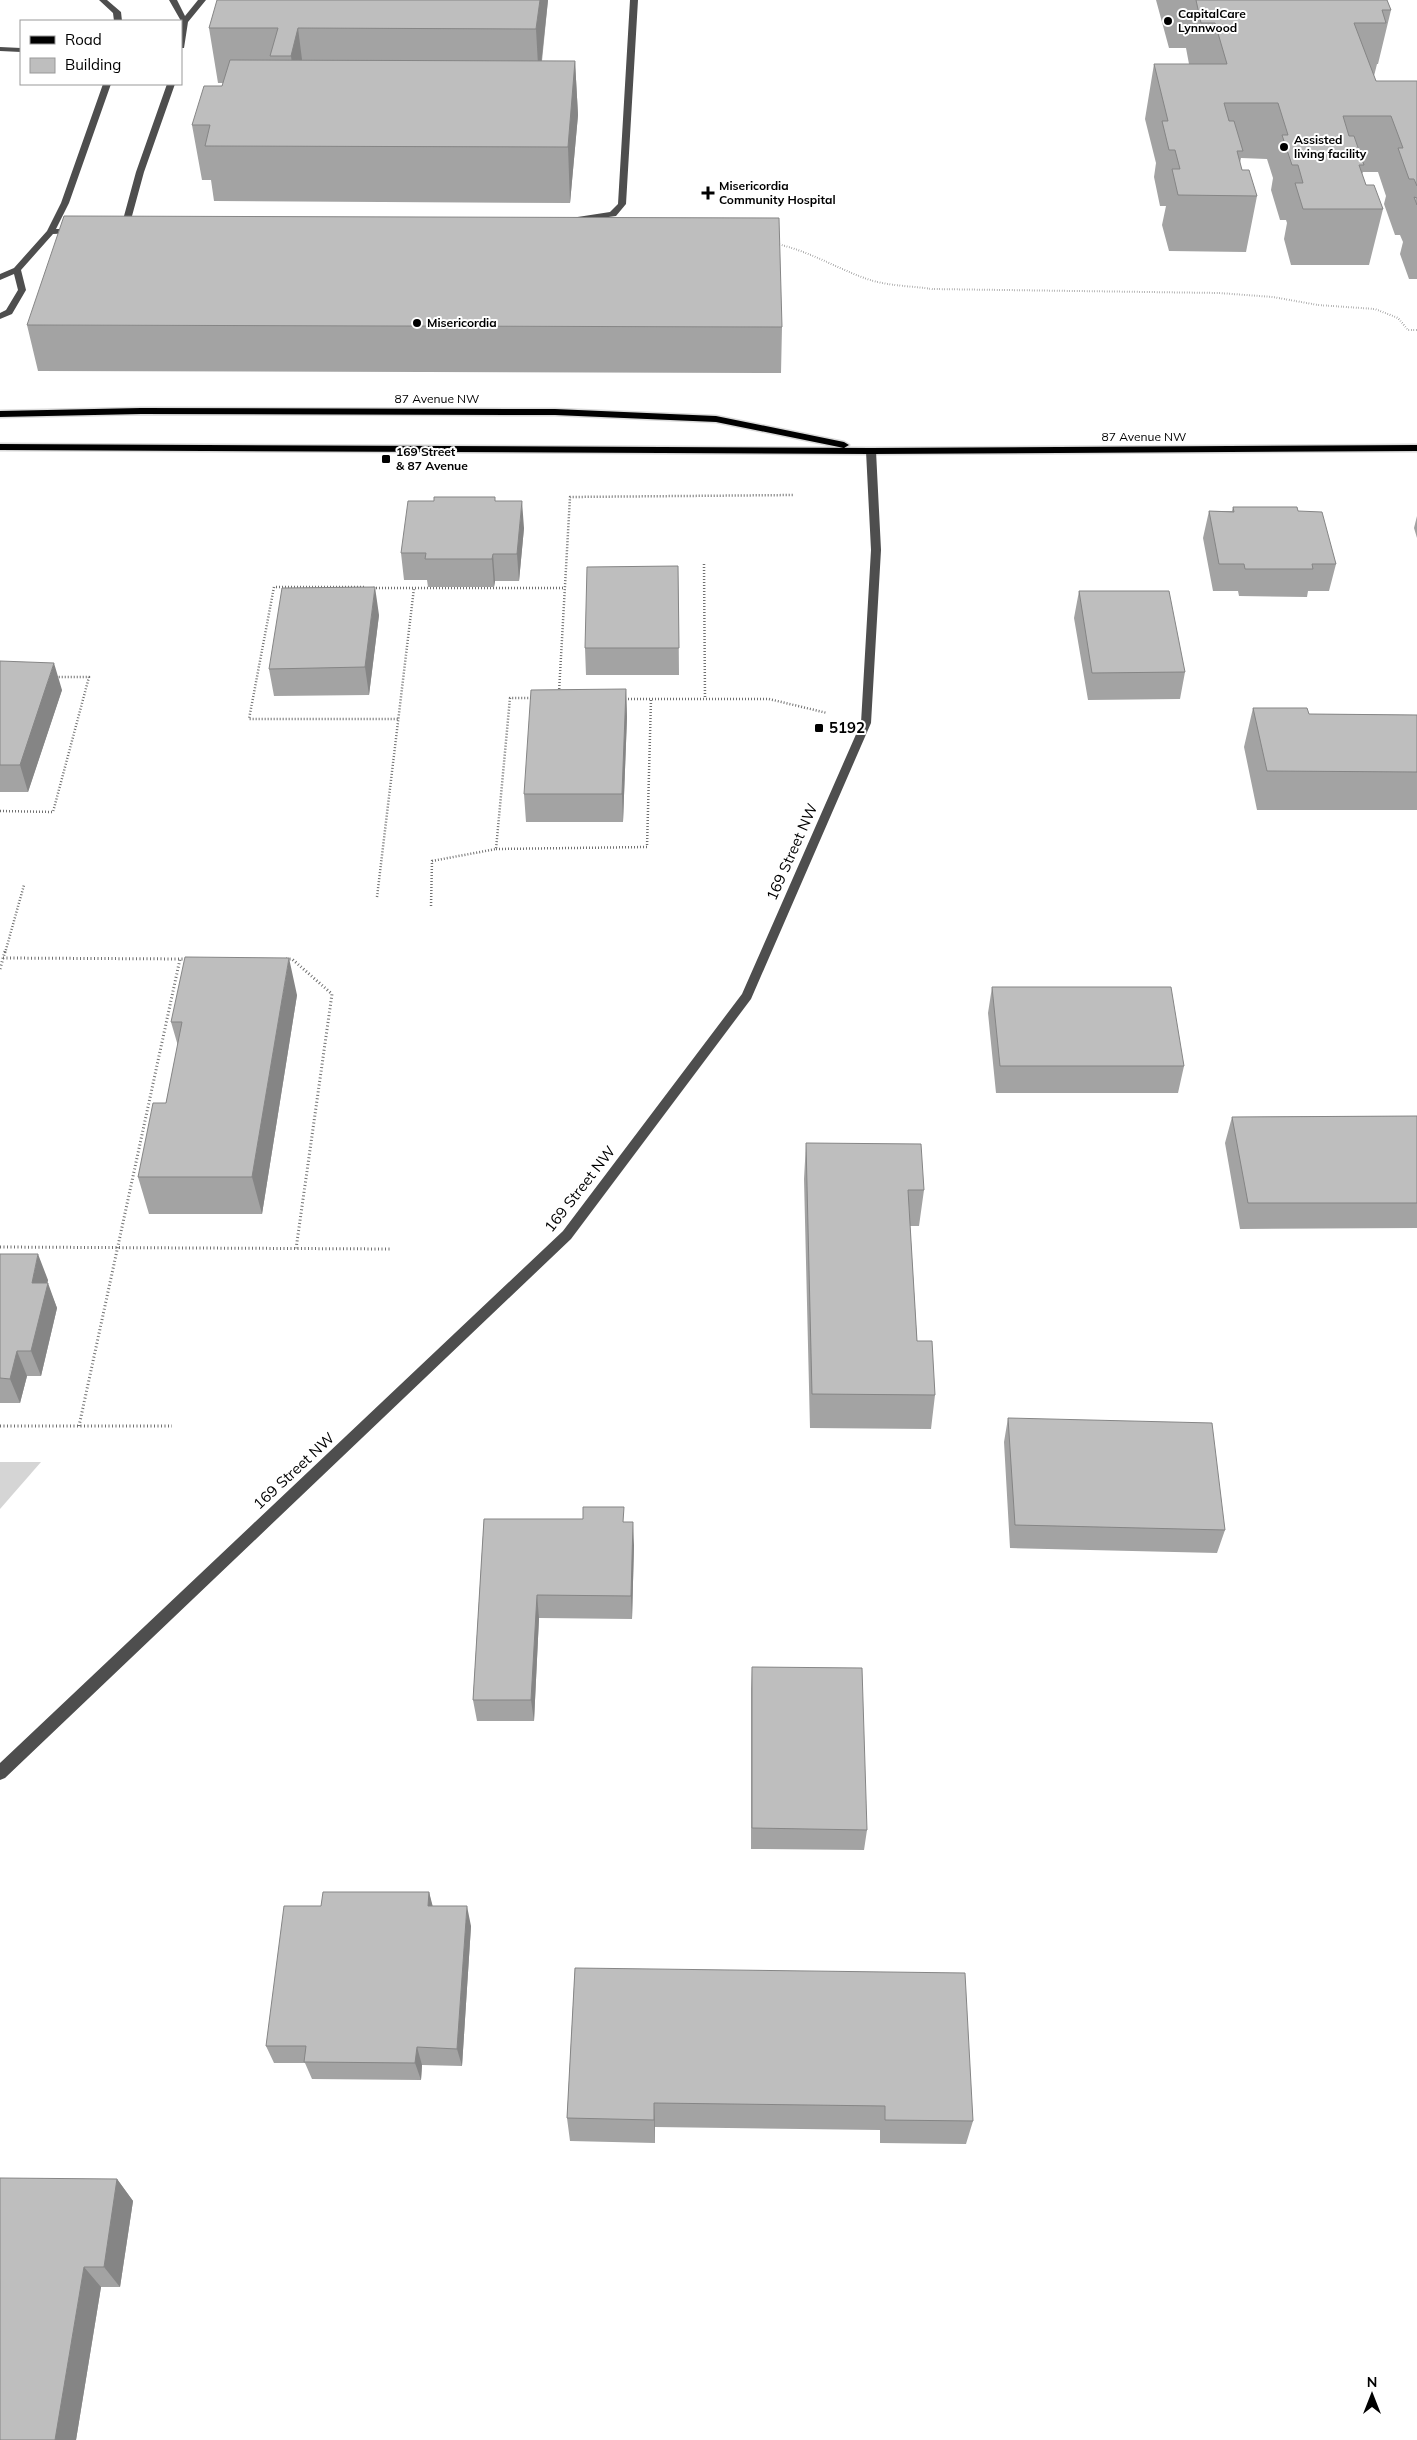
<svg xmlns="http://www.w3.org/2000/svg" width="1417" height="2440" viewBox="0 0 1417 2440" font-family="Mulish,sans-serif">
<rect width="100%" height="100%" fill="#fff"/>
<path fill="#d5d5d5" d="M0,1462h41l-41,47z"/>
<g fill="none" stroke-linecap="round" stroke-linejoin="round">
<defs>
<path id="major" d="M141,408l414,1 161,7 128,26 5,3 -5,3 -128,-26 -161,-7 -414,-1 -141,3v-6z
M0,444l871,4 546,-3v6l-546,3 -871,-4z"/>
</defs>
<use href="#major" stroke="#dbdbdb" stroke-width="3"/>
<path stroke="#707070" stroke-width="2" stroke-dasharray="0.5 2" stroke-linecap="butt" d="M777,244c32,7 59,24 90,35 20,7 44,7 65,10l287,4 54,4 45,8 57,4 23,9 10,12h9"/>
<path stroke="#707070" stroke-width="2.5" stroke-dasharray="1 2" stroke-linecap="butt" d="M704,564l1,135
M364,587h-90l-25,132h149
M373,588h192
M559,692l11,-195 224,-2
M622,699h147l58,14
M0,811l53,1 36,-135h-35
M496,849l151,-2 4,-148
M377,897l37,-309
M431,906l1,-45 64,-12 14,-151h25
M5,953l19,-68"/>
<path stroke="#707070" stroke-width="3" stroke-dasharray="1 2.5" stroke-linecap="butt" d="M3,958l184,1
M286,959h6l40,35 -36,255
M0,969l5,-18
M0,1247l390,2
M0,1426h172
M79,1426l101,-467"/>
<path fill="#4e4e4e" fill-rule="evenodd" d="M99,0h8l14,12 1,9h-8l-1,-8z
M169,0h8l8,16 13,-16h8l-18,22 -4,26h-3v-27z
M630,0h8l-12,204 -10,12 -45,6v-4l39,-6 8,-8z
M0,47l21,1v4l-21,-1z
M103,84h8l-42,119 -13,26h18l4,2 -4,2 -21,1 -32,36 5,20 -14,24 -12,5v-6l6,-3 12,-20 -4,-16 -14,6v-6l14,-6 33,-37 14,-28z
M167,84h8l-31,88 -15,55 -7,2 -1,-2 15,-55z
M871,448l5,3 5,99 -10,173 -120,276 -180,240 -566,539 -5,2v-17l563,-532 179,-237 119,-271 10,-173 -5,-99z"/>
<use href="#major" fill="#000" fill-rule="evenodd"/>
</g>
<path fill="#a3a3a3" d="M548,0l-6,61h33l3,54 -8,88 -356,-2 -3,-21h-9l-10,-55 30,-39 1,-3h-5l-9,-55z
M1156,0h231l4,10 -13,54h-1l-3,12 2,5h41v198h-8l-9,-25 3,-12 -3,-7h-5l-11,-31 2,-8 -8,-24h-15l-1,2 4,11 17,24 -14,56h-78l-7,-26 3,-16 -1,-3h-6l-9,-30 2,-12 -6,-19 -26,-1 -1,5 2,7 15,26 -11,56 -77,-1 -7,-26 4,-19h-6l-6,-29 2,-14 -11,-44 9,-55h35l-3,-16h-17z
M27,325l755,2 -1,46 -743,-2z
M496,501l28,27 -5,53h-24l-1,6h-66l-1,-7h-23l-3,-27z
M1233,507l65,4 38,53 -7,27h-21l-1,6 -68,-1 -1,-5h-25l-10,-53 6,-27h23z
M1417,516v22l-3,-10z
M678,566l1,109h-93l-1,-27z
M1079,591l106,81 -5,27 -92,1 -14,-82z
M379,615l-10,80 -95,1 -5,-27z
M0,661l62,29 -34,102h-28z
M626,689l1,28 -4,105h-97l-2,-28z
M1253,708l56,6 108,1v95h-160l-13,-63z
M992,987l192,79 -6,27h-182l-8,-80z
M297,995l-35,219h-113l-11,-37 28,-74 12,-57 -7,-24z
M1417,1116v112l-177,1 -15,-86 7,-26z
M806,1143l118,47 -5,36h-9l7,115 18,54 -4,34 -121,-1 -6,-249z
M0,1254l48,26 -1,3 10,25 -16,68h-14l-7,27h-20z
M1008,1418l217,112 -8,23 -207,-5 -6,-106z
M484,1519l150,26 -2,74 -93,-1 -5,103h-57l-4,-21z
M752,1667l115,163 -3,20 -113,-1v-160z
M429,1892l3,14 39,20 -9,140 -40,-1 -1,15 -109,-1 -7,-16h-31l-8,-17 55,-140z
M575,1968l398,153 -7,23 -86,-1v-13l-225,-3v16l-85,-2 -3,-23z
M117,2179l16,22 -13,86h-19l-25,153h-76z"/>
<path fill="#858585" d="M540,0h8l-9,83 -3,-54z
M298,28l7,55 -7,27 -7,-54z
M575,61l3,54 -8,88 -2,-56z
M522,501l2,27 -5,53 -2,-27z
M493,554l2,27 -1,6 -2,-28z
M375,587l4,28 -10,80 -4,-28z
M54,663l8,27 -34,102 -8,-27z
M626,689l1,28 -4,105 -1,-28z
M289,958l8,37 -35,219 -10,-37z
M38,1254l10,26 -6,28 -10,-25z
M48,1283l9,25 -16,68 -10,-25z
M17,1351l10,25 -7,27 -10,-24z
M633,1522l1,23 -2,74 -1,-23z
M537,1595l2,23 -5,103 -3,-21z
M429,1892l5,19 -6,-5z
M467,1906l4,20 -9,140 -5,-17z
M417,2047l5,18 -1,15 -6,-17z
M654,2103l1,24v16l-1,-23z
M117,2179l16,22 -13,86 -16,-20z
M84,2267l17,20 -25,153h-21z"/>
<path fill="#bebebe" stroke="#858585" d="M217,0h323l-4,29 -238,-1 -7,28h-21l8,-28h-69z
M1196,0h191l4,10h-9l4,13h-32l22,58h41v105l-3,-7h-5l-11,-31h5l-12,-32h-48l6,20h5l10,29h-5l7,20h8l9,24h-80l-8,-26h8l-5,-18h-6l-10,-30h6l-10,-32h-54l5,18h5l9,30h-6l5,19h7l8,26 -79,-1 -6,-26h8l-5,-19h-6l-7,-29h6l-14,-57h73l-12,-41h-14z
M230,60l345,1 -7,86 -363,-1 5,-21h-18l12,-39h18z
M1414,197l3,1v7z
M64,216l715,2 3,109 -755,-2z
M434,497h61v4h27l-5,53h-24l-1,5h-67l1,-6h-25l7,-52h26z
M1233,507h64l1,4 24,1 14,52h-24l1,5h-68l-1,-5h-25l-10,-53 25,1z
M678,566l1,82h-94l2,-81z
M375,587l-10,80 -96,2 13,-81z
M1079,591h90l16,81 -93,1z
M0,661l54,2 -34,102h-20z
M626,689l-4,105h-98l7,-104z
M1253,708h54l2,6 108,1v57l-150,-1z
M185,957l104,1 -37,219h-114l15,-74h13l16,-81h-11z
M992,987h179l13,79h-184z
M1417,1116v87h-169l-16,-86z
M806,1143l115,1 3,46h-16l9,151h15l3,54 -123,-1z
M0,1254h38l-6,29h16l-17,68h-14l-7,28 -10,-1z
M1008,1418l204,5 13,107 -210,-5z
M583,1507h41l-1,15h10l-2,74 -94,-1 -6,105h-58l11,-181h99z
M752,1667l110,1 5,162 -115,-2z
M323,1892h106l-1,14h39l-10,143 -40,-2 -2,16 -111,-1 2,-16h-40l18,-140h37z
M575,1968l390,5 8,148 -88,-1v-14l-231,-3v17l-87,-2z
M0,2178l117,1 -13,88h-20l-29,173h-55z"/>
<g fill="#000" stroke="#fff" stroke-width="2">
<circle cx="1168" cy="21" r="5"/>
<circle cx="1284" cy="147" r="5"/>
<path d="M705.5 185.5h5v5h5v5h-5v5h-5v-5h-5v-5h5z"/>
<circle cx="417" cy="323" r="5"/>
<rect x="381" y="454" width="10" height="10" rx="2.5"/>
<rect x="814" y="723" width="10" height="10" rx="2.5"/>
</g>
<g text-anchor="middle" stroke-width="4" stroke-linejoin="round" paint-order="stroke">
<g font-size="12" font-weight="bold" fill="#000" stroke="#fff" text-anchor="start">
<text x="1178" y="18">CapitalCare<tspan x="1178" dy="14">Lynnwood</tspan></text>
<text x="1294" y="144">Assisted<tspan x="1294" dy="14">living facility</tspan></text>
<text x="719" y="190">Misericordia<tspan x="719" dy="14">Community Hospital</tspan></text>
<text x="427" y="327">Misericordia</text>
<text x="396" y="456">169 Street<tspan x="396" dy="14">&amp; 87 Avenue</tspan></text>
</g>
<g font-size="12" fill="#000" stroke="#fff">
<text x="437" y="403">87 Avenue NW</text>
<text x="1144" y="441">87 Avenue NW</text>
</g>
<g font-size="15" font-weight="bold" fill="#000" stroke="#fff" text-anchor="start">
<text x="829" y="733">5192</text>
</g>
<g font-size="15" fill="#000" stroke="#fff">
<text transform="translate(792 852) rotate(-66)" y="5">169 Street NW</text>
<text transform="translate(580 1189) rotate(-52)" y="5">169 Street NW</text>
<text transform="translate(294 1471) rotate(-43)" y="5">169 Street NW</text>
</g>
</g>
<rect x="20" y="20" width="162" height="65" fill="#ffffff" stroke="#999999"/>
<rect x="30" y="36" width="25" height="8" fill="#000000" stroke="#999999"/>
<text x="65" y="45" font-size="15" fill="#000000">Road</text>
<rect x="30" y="58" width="25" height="15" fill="#bebebe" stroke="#999999"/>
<text x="65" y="70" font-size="15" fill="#000000">Building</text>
<g transform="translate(1372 2395)" stroke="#ffffff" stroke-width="4" paint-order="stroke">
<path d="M0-4L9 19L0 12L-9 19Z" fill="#000000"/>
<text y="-8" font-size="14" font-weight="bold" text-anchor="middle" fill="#000000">N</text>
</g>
</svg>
